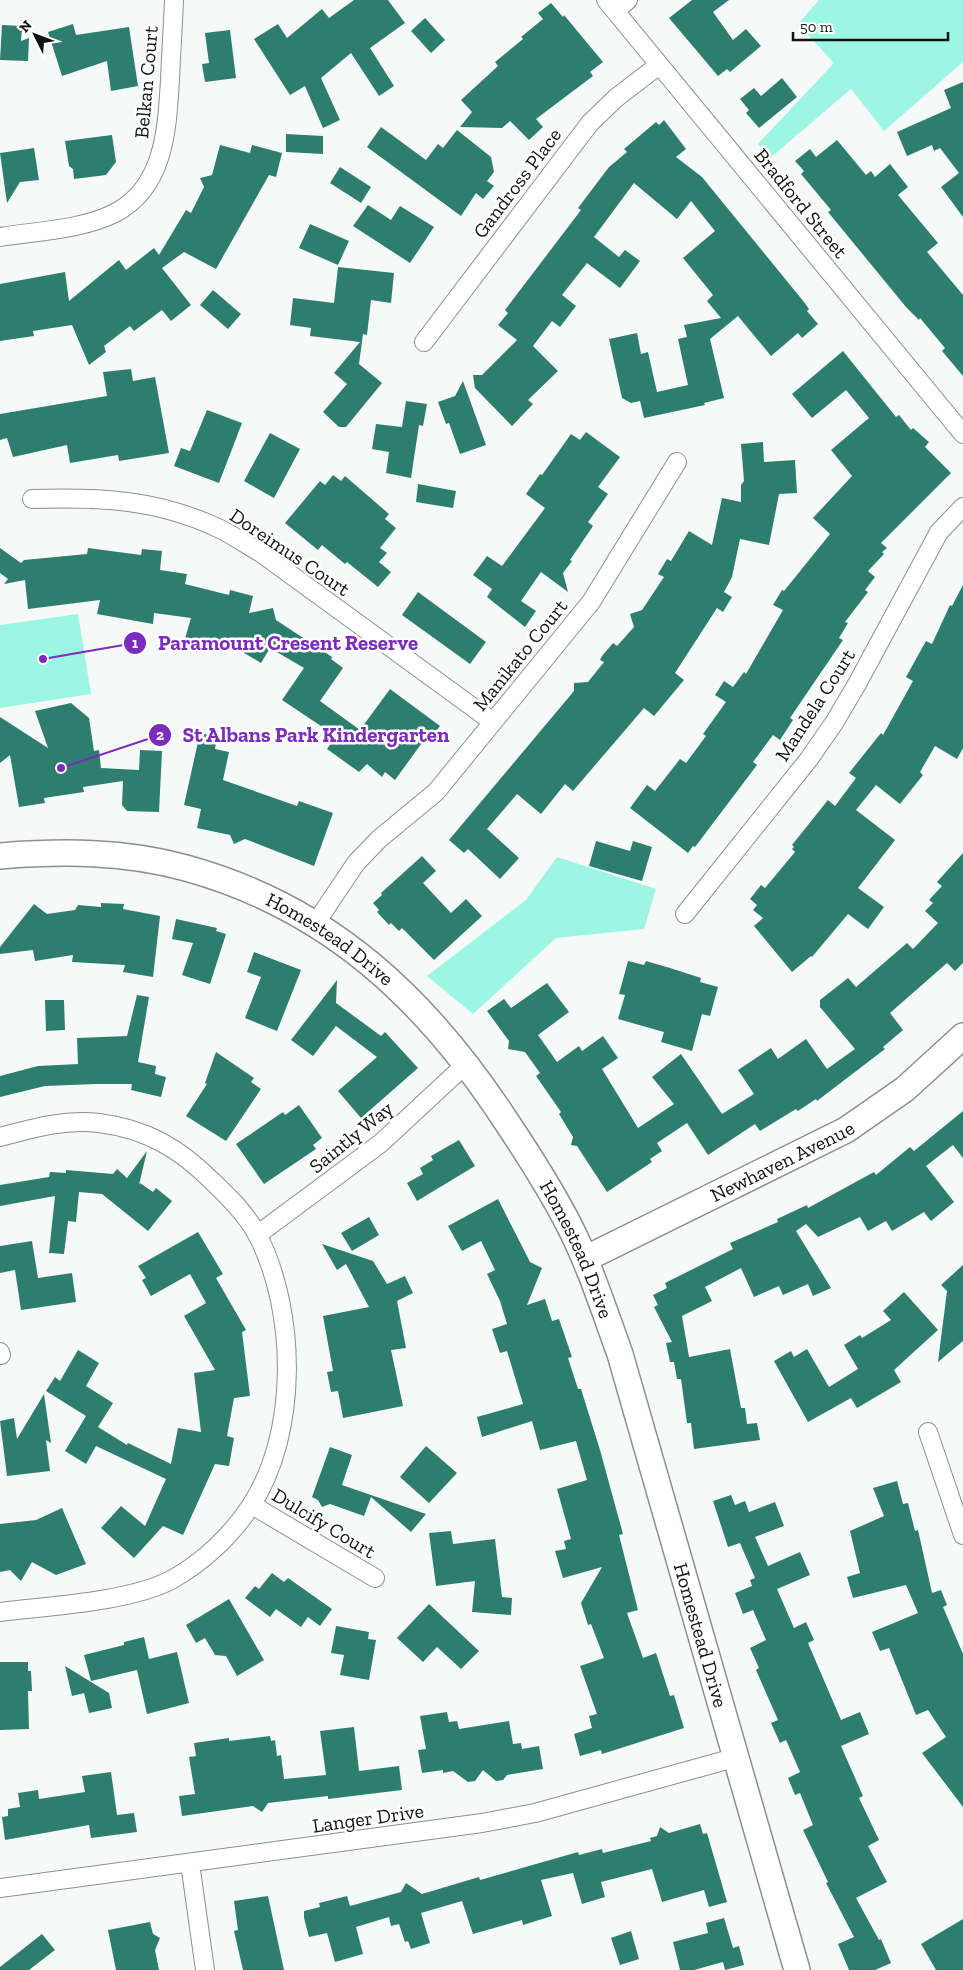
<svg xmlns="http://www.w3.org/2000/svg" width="963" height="1970" viewBox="0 0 963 1970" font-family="'Zilla Slab',serif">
<rect width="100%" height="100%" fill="#f5faf8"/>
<path fill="#9df6e3" d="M819,0h144v62l-79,69 -33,-42 -81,69 -12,-14 76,-81 -36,-39z
M78,614l13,80 -91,14v-83z
M557,857l99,32 -12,40 -88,9 -83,76 -46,-38 99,-76z"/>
<path fill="#2e7e70" d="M354,0h34l17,23 -35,25 24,38 -15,10 -28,-43 -30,25 19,42 -17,8 -18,-42 -15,9 -36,-56 24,-15 9,14 35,-29 7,9z
M692,0h37l-16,12 20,28 13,-11 15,17 -31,26 -3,-3 -9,7 -49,-58z
M551,3l12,14 1,-2 39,47 -13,10 3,4 -57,43 7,8 -14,13 -19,-19 -8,7 -42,-1 12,-15 -11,-12 37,-34 -3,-4 28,-23 -2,-2 22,-18 -5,-6z
M425,18l20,22 -14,13 -20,-22z
M73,24l3,11 53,-8 9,59 -27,5 -4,-30 -45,15 -14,-44z
M2,25l20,1 -1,15 8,-3 -1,23 -28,-1z
M230,30l6,48 -31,4 -3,-18 7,-1 -4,-30z
M782,78l15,19 -38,31 -13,-15 3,-3 -9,-11 14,-11 7,8z
M963,82v135l-22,-30 18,-14 -19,-25 -6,3 -2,-6 -25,11 -10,-24 54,-24 -7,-18z
M664,120l22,29 -10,8 26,20 102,125 5,7 -2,2 11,13 -16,14 -4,-5 -27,23 -33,-40 -28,23 14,59 -20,5 1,2 -61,13 -4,-17 -9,2 -9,-5 -13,-59 28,-6 4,21 7,-2 9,40 31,-7 -10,-46 9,-2 -3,-12 37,-7 -14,-17 6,-6 -30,-37 32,-27 -24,-30 -14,18 -43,-36 -40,54 25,20 6,-7 15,11 -20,27 -33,-25 -25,32 14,11 -16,21 -8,-6 -19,25 25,25 -30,29 5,4 -21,22 -37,-38 -2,-13h9l35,-35 -19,-15 10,-12 -3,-3 76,-100 -3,-2 31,-41 18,-15 -3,-3 32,-27 3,3z
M381,127l45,33 12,-16 5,4 14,-18 34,27 3,15 -7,9 7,5 -11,13 -7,-6 -15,23 -94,-69z
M286,134l37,2v18l-37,-2z
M112,135l4,27 -10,13 -32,4 -1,-10 -4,-3 -4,-25z
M837,140l29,35 5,-4 4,6 15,-13 18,23 -10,8 40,48 -11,9 36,43v81l-21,-25 3,-3 -25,-30 -1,2 -13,-13 -78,-95 3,-2 -30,-36 3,-3 -9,-10 15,-12 6,8z
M220,145l30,8 2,-8 30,8 -6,24 -7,-2 -53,94 -32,-17 -22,16 29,37 -20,16 -9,-11 -28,21 -4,-5 -26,20 2,6 -17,13 -17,-40 -39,6 1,5 -34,5v-57l65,-12 4,29 50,-41 7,10 28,-22 5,7 27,-45 5,3 13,-26 -4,-9 12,-3z
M34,148l5,32 -19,2 -13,21 -7,-50z
M340,167l31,20 -10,16 -31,-20z
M368,205l23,15 9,-14 34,21 -24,36 -57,-37z
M310,224l39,17 -11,24 -39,-17z
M338,267l56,6 -3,30 -20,-3 -4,35 -4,-1 -4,30 23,19 -36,44h-7l-16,-15 24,-28 -13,-11 26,-31 -50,-6 1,-8 -21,-3 3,-27 41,5z
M213,290l28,24 -13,15 -28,-24z
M843,351l53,66 3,-2 12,15 2,-2 16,14 -4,5 26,26 -70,70 6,5 -5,4 2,2 -16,17 7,6 -10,13 3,2 -23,30 3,1 -9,15 4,2 -53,78 3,2 -13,20 -7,-5 -20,27 4,3 -62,82 -2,-1 -5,7 -58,-45 17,-23 8,6 25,-32 6,4 20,-27 -3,-2 23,-32 -11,-7 9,-14 9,6 11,-15 2,2 37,-64 -10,-5 9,-15 2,1 46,-57 -17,-16 39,-42 -21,-26 38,-32 -23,-28 -34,28 -20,-24z
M131,369l2,12 22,-4 14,76 -50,8 -1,-6 -48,8 -3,-18 -54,12 -6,-19 -7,2v-26l107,-18 -4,-24z
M463,381l23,64 -26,9 -11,-31 -3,1 -8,-22 17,-6z
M406,401l21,3 -4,22 -4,-1 -8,53 -25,-5 3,-21 -17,-3 4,-25 26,3z
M207,410l35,13 -23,60 -45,-17 7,-18 9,3z
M586,432l34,25 -22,30 10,7 -20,28 5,4 -23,34 2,1 -9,12 5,19 -27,-20 -20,29 15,10 -11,16 -38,-30 5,-8 -19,-14 14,-19 15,10 43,-58 -19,-14 14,-20 2,1 29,-41 9,6z
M270,433l30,16 -26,49 -30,-17z
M763,442l1,20 31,-2 2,33 -18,1 -10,51 -29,-6 -8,38 -8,15 8,5 -9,15 -6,-4 -42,65 9,7 -30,36 -10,-8 -71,83 -8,-7 -24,30 -24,-20 -30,35 32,29 -19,21 -32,-30 -4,4 -15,-13 125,-149v-8l14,-1 16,-20 -4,-2 2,-4 11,-13 4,3 17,-19 -4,-13 12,-4 22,-33 -6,-3 9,-15 4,2 18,-30 23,14 10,-47 19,4v-17l3,-4 -3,-37z
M333,475l8,6 4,-5 44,38 -4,5 11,9 -16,20 7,5 -8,9 12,10 -13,15 -31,-25 -2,2 -23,-19 -4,5 -33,-27 35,-42 5,4z
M418,484l38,7 -3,17 -37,-6z
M0,548l21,15 3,-3 63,-6 1,-6 53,7 1,-6 20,2 -2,19 27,4 -2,10 44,11 1,-5 23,6 -4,17 24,-5 3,12 56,37 -1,2 12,9 -23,33 40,29 30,-41 50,37 -12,16 -4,-2 -29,40 -10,-8 -3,5 -15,-13 -8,8 -32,-23 9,-13 -54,-36 22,-32 -34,-20 -9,15 -39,-23 -2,12 -36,-10 7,-24 -37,-5 -1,11 -56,-10 3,-14 -72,9 -3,-29 -21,4 4,-5 -8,-6z
M963,585v163l-6,11 -22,-13 -15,26 3,3 -23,29 -24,-19 -20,25 39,30 -37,48 26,19 -16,22 -20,-15 -36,43 -1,-1 -19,16 -38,-46 9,-8 -10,-8 4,-5 -7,-6 11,-14 4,3 30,-36 -3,-3 2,-2 -2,-2 36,-45 7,6 21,-28 -7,-5 32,-40 2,2 30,-54 -7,-4 20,-36 6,3 18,-39 2,1z
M418,592l68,50 -16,22 -68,-49z
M71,703l18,15 5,33 5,-1 2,18 38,2 1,-20 22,1 -3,61 -32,-1 -5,-6 1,-24 -40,6 1,5 -40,6 1,5 -26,4 -9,-52 -10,8v-46l48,31 -13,-37z
M200,733l17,4 -2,12 14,3 -6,28 74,26 2,-5 34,12 -19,53 -69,-27 -11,5 -4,-9 -33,-7 4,-19 -17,-4z
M596,841l34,10 3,-10 19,6 -10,34 -53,-15z
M963,853v110l-8,8 -8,-8 -57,50 13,17 -20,17 2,2 -68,52 -1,-2 -18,12 -2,-2 -36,22 -5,-7 -47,31 -21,-32 -30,20 5,8 -12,8 2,3 -45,30 -30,-46 -6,-1 2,-8 -14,-23 2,-2 -25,-36 4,-3 -15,-21 -17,-3 1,-8 -22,-30 17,-12 7,9 36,-25 22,29 -31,23 19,27 22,-16 3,5 21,-15 15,22 -16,11 36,59 36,-24 -22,-27 29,-23 41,60 32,-20 -16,-24 33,-22 7,11 28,-20 21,30 28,-20 -35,-42v-7l28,-22 8,9 51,-44 6,6 25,-26 -13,-12 8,-8 -4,-3 13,-14 -5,-4z
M422,856l14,15 -13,12 28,30 15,-14 16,17 -48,44 -32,-32 -3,3 -8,-8 -2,2 -12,-13 2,-2 -6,-7 9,-8 -1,-2z
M101,903l23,1 -1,5 37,7 -7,61 -30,-5 2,-7 -53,-3 1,-7 -38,6 -2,-11 -33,4v-7l34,-43 13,10 28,-4 3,-5 23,2z
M176,919l41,9 -1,3 10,3 -16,50 -28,-9 11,-32 -21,-4z
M254,952l47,18 -24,61 -32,-13 16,-41 -14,-5z
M628,961l16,4 2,-4 24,7 31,10 -1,4 18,5 -8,29 -8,-2 -10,37 -31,-9 3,-10 -46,-13 7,-24 -6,-1z
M337,980l-1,23 45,33 4,-4 33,36 -57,50 -23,-27 39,-34 -41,-31 -23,30 -22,-16z
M137,995l12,2 -11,65 18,4 -1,8 11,3 -5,20 -30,-7 1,-6h-36l-51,2 -45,11v-21l38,-10 40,-2 -1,-26 50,-2z
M45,1000h19l1,30 -19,1z
M216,1052l38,26 -3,4 10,7 -35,52 -40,-25 21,-32 -2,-1z
M299,1105l23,33 -9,7 3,4 -52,35 -28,-40 47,-32 2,3z
M963,1111v47l-10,-13 -27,21 28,36 -23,19 -7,-9 -32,19 -6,-10 -18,10 -8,-14 -42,20 -12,-13 -10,7 35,57 -18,8 -5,-12 -25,11 -4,-9 -25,11 -13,-29 -36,19 7,14 -30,15 7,41 41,-8 11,59h4l2,16 10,-1 3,17 -66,9 -3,-26h-4l-6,-44h-4l-3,-17h-4l-4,-19 6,-1 -18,-35 4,-2 -5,-10 14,-7 -2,-5 68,-34 -3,-6 48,-21 -1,-3 30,-14 1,3 66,-36 2,3 34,-28 4,4z
M459,1140l16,26 -58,35 -10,-18 16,-9 -3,-6 13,-8 -2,-4z
M147,1151l-8,34 1,-2 13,9 3,-4 16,13 -24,30 -46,-37 -23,-2 -3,30 -8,-1 -4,33 -15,-1 6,-57 -55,10v-21l49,-8 1,-5 16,1v-3l47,4 4,-5 10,9z
M498,1199l32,63 12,6 -15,37 18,-6 7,22 7,-2 13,38 -4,1 10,31h3l19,61 23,84 -4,1 19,75 -11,3 16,45 13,-5 14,43 4,-1 10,33 -82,26 -1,-4 -21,6 -6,-22 18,-6 -3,-12 8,-2 -17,-48 24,-8 -13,-34 -3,1 -7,-22 21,-36 -39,11 -8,-27 11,-2 -2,-8 7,-2 -14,-50 30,-9 -11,-39 -36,9 -8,-29 -50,16 -5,-20 46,-13 -16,-53 -7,2 -8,-24 15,-5 -7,-23 -13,-27 8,-4 -14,-29 -19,10 -14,-25z
M369,1217l10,18 -27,16 -11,-18z
M198,1232l25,42 -7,4 30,52 -4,2 8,64 -16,2 -7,38 7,2 -5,28 -14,-2 -32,71 -20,-9 -29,32 -33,-30 20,-22 24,20 21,-47 -70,-33 -10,18 -21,-13 21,-35 -40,-25 9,-14 5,4 18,-31 21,13 -13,23 27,17 -15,24 29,18 1,-2 43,21 7,-36 23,4 -7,-59 21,-3 -31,-54 22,-13 -16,-29 -39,22 -9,-16 4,-2 -8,-12z
M32,1241l6,37 34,-5 4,29 -55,8 -6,-40 -15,3v-27z
M322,1244l51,17 14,23 18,-8 8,17 -16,8 9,47 -15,2 12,56 -60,12 -5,-27 -7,1 -4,-20 6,-1 -10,-55 46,-9 -23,-43 -9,6z
M963,1265v76l-25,21 9,-71 -6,-6z
M904,1292l34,38 -44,40 7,12 -44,26 -6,-10 -43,24 -34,-61 17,-10 3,6 13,-8 22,38 29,-18 -14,-24 16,-10 2,3 29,-18 -8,-9z
M44,1394l7,49 -5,-3 4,31 -43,5 -7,-55 14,-3 3,21z
M426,1446l31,27 -28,30 -29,-26z
M330,1447l22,8 -10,30 84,29 -15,18 -40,-35 -7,19 -34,-12 -8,3 -4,-7 -6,-3z
M897,1481l6,23 5,-1 7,28 3,-1 14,63 9,-3 6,15 -4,2 20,47v153l-41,-54 24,-16 -18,-27 -12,5 -27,-67 -9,3 -8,-19 46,-19 -12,-28 -53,13 -6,-21 13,-4 -10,-42 34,-15 -11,-28z
M731,1495l4,10 10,-4 4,11 26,-10 9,24 -29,11 13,29 32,-14 10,23 -33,14 17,39 12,-6 8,18 -6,3 33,77 19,-8 9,22 -28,12 22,50 -4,2 20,42 -11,6 19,36 -31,16 23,42 2,-1 10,24 -16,7h-26l-11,-26 16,-7 -28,-54 2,-1 -25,-52 10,-5 -13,-32 -5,2 -7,-17 12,-6 -14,-32 -6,3 -9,-20 7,-3 -22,-50 3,-2 -9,-20 16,-8 -13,-30 -10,4 -8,-21 17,-7 -2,-6 5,-2 -15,-35 -12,4 -15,-46z
M62,1508l24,56 -30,11 -24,-13 -11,19 -11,-11 -10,2v-48l36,-4z
M451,1531l2,13 42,-5 7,58 10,1 -1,17 -39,-3 3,-31 -39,5 -7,-53z
M272,1573l12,9 4,-4 44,31 -12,17 -12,-9 -7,10 -25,-18 -6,8 -25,-19 10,-12 4,3z
M229,1599l35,61 -27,16 -11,-20 -11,-1 -10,-17 -9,5 -10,-18z
M429,1604l50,47 -18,18 -24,-22 -14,15 -26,-24z
M336,1626l33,6 -1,7 8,1 -7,40 -29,-5 4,-20 -13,-2z
M144,1637l5,22 28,-7 12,51 -42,11 -10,-44 -46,11 -7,-26 40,-10v-3z
M0,1662h28v9h3l1,20h-4l1,38 -29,1z
M65,1666l44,27 3,15 -23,5 -5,-20 -12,3z
M447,1712l2,10 8,-1 2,8 50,-8 4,23 8,-1 1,6 17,-3 4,23 -36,6 -4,5 -7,1 -13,-11 -8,11 -7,1 -15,-11 -10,2v-3l-21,3 -4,-23 8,-1 -6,-33z
M354,1727l5,44 40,-5 3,24 -74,9v-3l-60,7 -6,9 -9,-6 -71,10 -3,-20 16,-2 -6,-37 7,-1 -2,-13 35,-5v3l41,-5 1,5 4,-1 2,16 4,-1 3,24 42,-4 -6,-44z
M111,1772l6,43 17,-2 3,19 -46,6 -2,-13 -84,15 -3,-23 6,-1v-7l12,-2 -2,-14 20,-3 1,9 46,-7 -3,-16z
M700,1824l3,10 4,-1 20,69 -18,5 -5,-17 -42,12 -10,-33 -51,13 4,15 -23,7 -9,-31 -32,7 11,36 -29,9 -1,-5 -49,14 -11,-33 -41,12 9,30 -19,6 -3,-8 -3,1 -6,-18 -8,2 -2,-9 -33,10 7,27 -28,8 -8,-29 -18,4 -5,-19v-7l16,-4 -1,-4 28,-7 3,10 51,-14 5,-9 16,11 57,-17 1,3 98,-28 1,3 23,-6 1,4 48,-12 -1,-3 7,-2 3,-9 9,6z
M268,1896l16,74h-41l-9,-39 4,-1 -4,-29z
M724,1918l9,30 6,-2 5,19 -19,5 -2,-8 -29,8h-14l-7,-28 35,-9 -2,-10z
M963,1919v51h-27l-15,-26z
M150,1922l3,12 7,4 -5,12 4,20h-43l-8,-40z
M631,1931l8,28 -19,6 -9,-27z
M42,1934l13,16 -26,20h-29v-3z"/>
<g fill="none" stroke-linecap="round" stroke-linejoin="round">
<defs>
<path id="street" d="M606,0l357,434
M615,11l13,-11
M0,237c37,-6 81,-7 115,-24 50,-26 52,-85 55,-133 1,-27 3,-53 4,-80
M424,342l166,-219 26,-25 43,-33
M32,499c67,-2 124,0 186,29 15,7 29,17 43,25l232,169
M685,914l124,-155 25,-36 23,-39 82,-152 24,-25
M315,924l41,-61 23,-24 57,-47 155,-190 86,-140
M0,1137c33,-9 64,-18 99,-14 47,6 80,25 113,58 17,16 34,33 45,53 40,77 42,200 -7,273 -19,29 -48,56 -79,73 -42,22 -123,26 -171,32
M257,1235l124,-92 85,-79
M0,1352l1,3
M928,1432l35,103
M252,1505l123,73
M190,1863l15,107
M0,1888l482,-65 53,-10 199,-55"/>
<g id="secondary">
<path id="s1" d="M0,856c62,-5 125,-5 186,12 145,40 242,133 322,256 22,33 43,66 61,101 21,41 35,85 51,129l177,616"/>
<path id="s2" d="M585,1259l261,-129 59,-41 58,-53"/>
</g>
</defs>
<use href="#street" stroke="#8b908f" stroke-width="20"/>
<use href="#secondary" stroke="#8b908f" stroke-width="28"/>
<use href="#street" stroke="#fff" stroke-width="18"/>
<use href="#secondary" stroke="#fff" stroke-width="25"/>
</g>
<g text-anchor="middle" stroke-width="5" stroke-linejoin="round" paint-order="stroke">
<g font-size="20" fill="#111312" stroke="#fff">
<text transform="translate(146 82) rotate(-85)" y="7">Belkan Court</text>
<text transform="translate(517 183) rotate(-53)" y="7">Gandross Place</text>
<text transform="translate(801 203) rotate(51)" y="7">Bradford Street</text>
<text transform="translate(290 552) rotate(34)" y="7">Doreimus Court</text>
<text transform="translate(520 655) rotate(-51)" y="7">Manikato Court</text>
<text transform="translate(815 705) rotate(-57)" y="7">Mandela Court</text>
<text dy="7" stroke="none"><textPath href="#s1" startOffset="349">Homestead Drive</textPath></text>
<text transform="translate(351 1137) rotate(-39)" y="7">Saintly Way</text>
<text dy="7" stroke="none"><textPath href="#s2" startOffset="220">Newhaven Avenue</textPath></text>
<text dy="7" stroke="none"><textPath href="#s1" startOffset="752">Homestead Drive</textPath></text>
<text transform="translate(324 1523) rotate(31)" y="7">Dulcify Court</text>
<text dy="7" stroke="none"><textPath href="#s1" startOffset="1158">Homestead Drive</textPath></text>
<text transform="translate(368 1818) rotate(-8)" y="7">Langer Drive</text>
</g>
</g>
<path fill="none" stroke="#7b2cbf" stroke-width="2" d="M43 659L135 643M61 768L160 735"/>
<g fill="#7b2cbf" stroke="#fff" stroke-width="2">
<circle cx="43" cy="659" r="5"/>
<circle cx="61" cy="768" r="5"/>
<circle cx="135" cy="643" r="12"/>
<circle cx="160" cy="735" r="12"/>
</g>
<g font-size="15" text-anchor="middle" font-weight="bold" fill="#fff">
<text x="135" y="648">1</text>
<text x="160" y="740">2</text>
</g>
<g font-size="21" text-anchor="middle" font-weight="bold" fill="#7b2cbf" stroke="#fff" stroke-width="5" stroke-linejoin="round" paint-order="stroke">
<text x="288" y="650">Paramount Cresent Reserve</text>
<text x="316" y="742">St Albans Park Kindergarten</text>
</g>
<g transform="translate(35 35) rotate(312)" stroke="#ffffff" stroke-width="4" paint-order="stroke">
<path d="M0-4L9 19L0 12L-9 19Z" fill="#111312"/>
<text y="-8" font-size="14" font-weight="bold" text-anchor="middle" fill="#111312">N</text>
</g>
<path d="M793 32v8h155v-8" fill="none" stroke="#111312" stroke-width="2.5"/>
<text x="800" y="32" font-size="15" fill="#111312" stroke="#ffffff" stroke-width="4" paint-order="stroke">50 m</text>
</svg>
